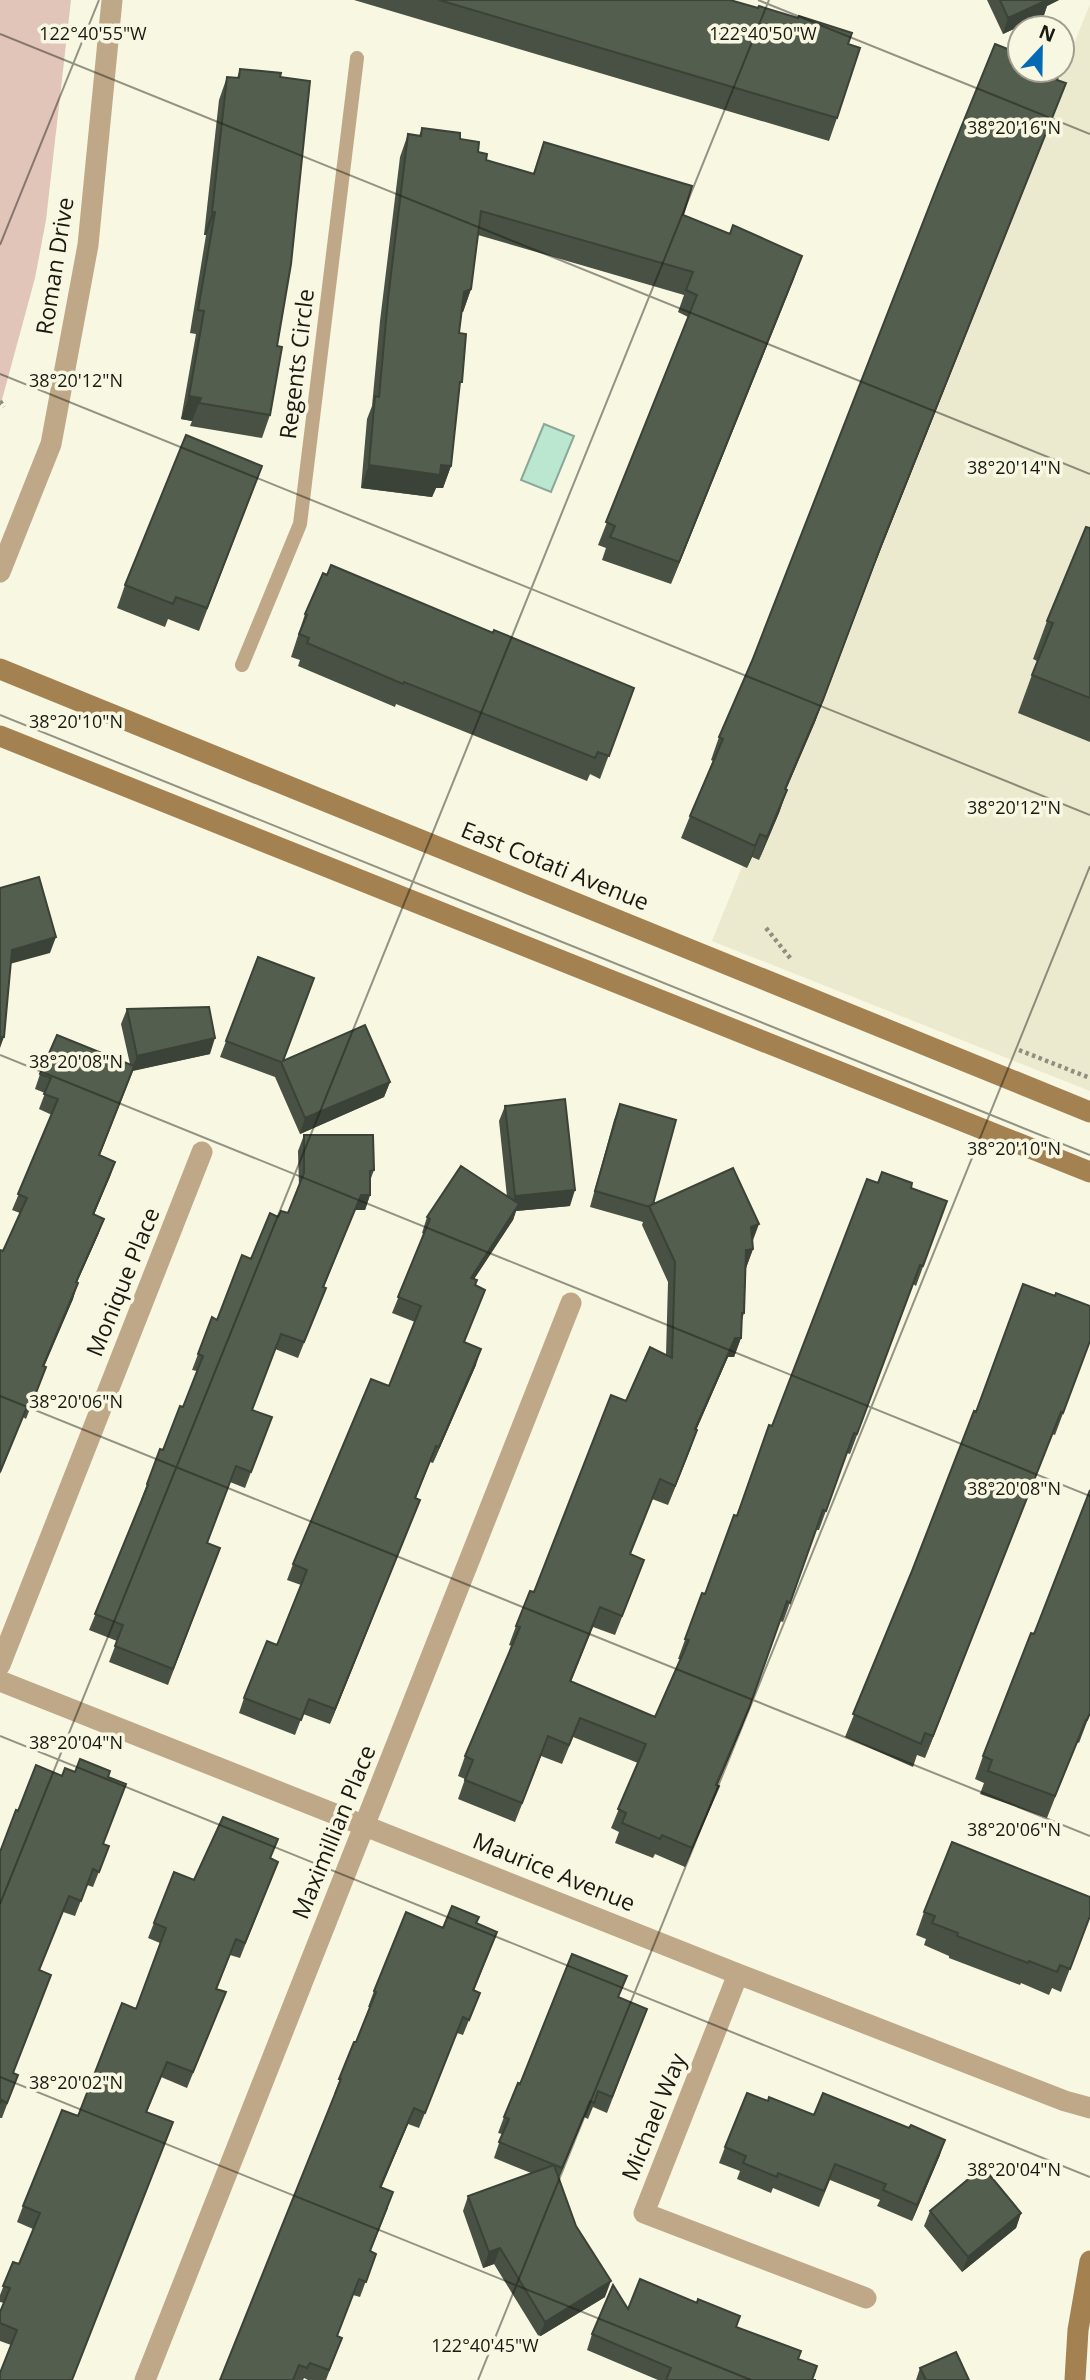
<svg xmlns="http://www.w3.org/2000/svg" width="1090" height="2380" viewBox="0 0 1090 2380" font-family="'Open Sans',sans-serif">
<rect width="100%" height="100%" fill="#f8f7e2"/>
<path fill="#eceace" d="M1090,4v1087l-378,-150z"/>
<path fill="#e0c5b8" d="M0,0h71l-25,220 -11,58 -35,129z"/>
<path fill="#bbe6d0" stroke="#8aa897" stroke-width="2" d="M544,424l30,12 -23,56 -30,-12z"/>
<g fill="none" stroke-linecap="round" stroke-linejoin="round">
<path stroke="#8f8f80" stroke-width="4.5" stroke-dasharray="3.5 3.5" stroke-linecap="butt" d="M0,401l4,6
M766,928l25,31
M1019,1050l71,28"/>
<path stroke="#bfa888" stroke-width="14" d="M242,665l58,-141 57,-466"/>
<path stroke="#bfa888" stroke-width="21" d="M0,572l51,-128 37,-199 24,-245
M0,1665l202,-513
M0,1681l738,293 327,127 25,7
M738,1974l-94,239 222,85
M145,2380l426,-1077"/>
<path stroke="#a48151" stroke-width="21" d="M0,669l1090,443
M0,736l1090,436
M1075,2380l3,-50 12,-69"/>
</g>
<path fill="#485143" d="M354,0h376l118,44 -11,74 -8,23z
M987,0h72l-12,6 -3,9 -41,19z
M240,69l37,277 -7,69 -8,23 -72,-12 2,-5 -11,-2 15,-85 -6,-1 16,-98h-2l15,-135 8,-23 10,1z
M1057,80v26l-183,460 -59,156 -29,68h1l-8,23 -20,47 -7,-3 -5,11 -66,-30 9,-22 23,-55 -2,-1 8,-23z
M422,128l38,11 26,21 47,14 11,-32 139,73 47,19 72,22 -131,328 -69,-24 4,-12 -8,-3 90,-228 -10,-5 6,-17 -206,-60 -7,54 -8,23h-1l-3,21v57l-8,76 -8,22h-7l-4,9 -71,-9 6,-69 5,-13 8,-85 20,-164 8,-23 11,2z
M254,488l-55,143 -31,-12 -3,8 -48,-19 8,-23z
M1090,528v214l-72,-29 19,-52 -4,-2 14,-38z
M305,614l188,19 141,55 -34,91 -10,-5 -3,7 -191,-77 -1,3 -97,-41 2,-6 -9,-3z
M258,957l26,103 106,22 -6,15 -84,37 -25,-57 -55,-20z
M127,1009l83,45 -77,17 -33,84 15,7 -21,53 10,4 -6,16 -21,47 -4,17 -29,68h2l-20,52 -3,-2 -23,57v-224l3,1 17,-38 -8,-3 40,-95 -13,-6 6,-16 -10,-4 5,-15 90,-10 -9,-40z
M620,1104l33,100 99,37 1,8 -7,19 -2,45 -2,7 -1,18 -7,19h-6l-32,73h1l-7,20 -22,55 -16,-6 -22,56 7,24 -22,56 -22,-8 -22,55 84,35 25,-58h-2l24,-66 3,1 67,-168 106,-243 33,5 36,13 -31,85 -3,-2 -63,170 -3,-1 -28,77h-3l-33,92 -3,-1 -38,106 -25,59h2l-8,20 -26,61 -30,-13 -2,4 -38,-15 4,-11 -8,-4 27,-65 -65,-26 -11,27 -21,-8 -26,66 -57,-23 7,-20 -7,-3 7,-20 47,-110 -3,-1 7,-19 18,-34 92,-191 40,-46 2,-73 -26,-57 1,-3 -53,-15 24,-87z
M505,1106l65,100 -54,5 -3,9 -39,59 1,6 10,5 -21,52 12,23 -43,98 -3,-1 -14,36 4,2 -6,15 -84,209 -27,-10 -8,21 -56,-22 5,-15 33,-53 24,-60 -14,-5 6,-16 96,-178 26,-64 -23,-9 32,-79 -2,-1 5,-16 80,-20 -8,-76z
M304,1135l70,35 -4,11v14l-5,15h-10l-31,77 -4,16 -22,55 -23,-9 -23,61 20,7 -27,71 -15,-6 -23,61 13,5 -52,137 -59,-23 8,-21 -28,-11 53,-130h-1l19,-51 3,1 20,-43 14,-36 -5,-1 20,-53 5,3 34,-61 27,-42 10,-4 11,-26 -1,-36z
M1055,1296l35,45 -35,94 -3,-1 -127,324 -8,-3 -4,12 -68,-30 131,-325z
M1090,1714l-11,29 -2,-1 -30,76 -67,-24 4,-11 -9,-4 8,-23z
M75,1772l33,5 -5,67 6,2 -16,41 -6,-2 -12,31 -12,-4 -24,58 -26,103 5,2 -16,43h-2v-266l18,-41 44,-35z
M271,1859l7,3 -38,96 -10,-3 -13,34 9,3 -39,96 -26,-11 -14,35 -136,233 -11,-4v-29l4,-9 -4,-1v-7l13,-33 6,2 14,-35 -16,-7 6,-16 55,-90 58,-107 24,-66 -12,-5 26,-66 20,8z
M924,1912l166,5 -29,75 -9,-4 -3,7 -28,-12 -1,2 -71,-27v-2l-25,-11 2,-6 -10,-4z
M477,1923l20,9 -23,59 6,2 -17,42 -6,-2 -38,95 -11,-4 -27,63 7,21 -18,44 6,2 -16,43 -7,-2 -16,41 -1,18 -10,26h-18l-4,-2 -1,2h-83l115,-285 -1,-1 20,-52h2l14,-35h-2l6,-16 69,-63z
M618,1998l29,11 -40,104 -14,-6 -5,12 -4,-2 -25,61 17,48 29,71 -66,40 -45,-73 -11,4 -20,-57 5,-15 63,-23 -37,-15 8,-24 -4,-1 6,-16 16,-33z
M768,2101l172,54 -28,66 -35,-15 3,-6 -50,-20 -11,27 -46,-19 -2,5 -34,-14 3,-8 -21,-8 6,-16z
M930,2211l91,2 -5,15 -54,44 -38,-46z
M628,2309l108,18 62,32 14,21h4h-158l-71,-30 5,-16z
M920,2368l49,12h-53z"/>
<path fill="#3b4237" d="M1044,0h15l-12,6 -3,9 -41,19 5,-16z
M1066,83l-192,483 -59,156 -39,90 106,-269z
M212,212h3l-9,23h-2z
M802,256l-8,23 -123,305 8,-22z
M471,289l-8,23 -8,2 9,-22z
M189,396l12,2 -9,23 -11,-2z
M369,465h72l10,1 -8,22h-7l-4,9 -71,-9z
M787,790l-8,23 -20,47 8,-23z
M760,834l-8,23 -5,11 8,-22z
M56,937l-6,16 -44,12 6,-15z
M0,1037h4l-4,11z
M215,1038l-5,16 -79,17 6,-15z
M390,1082l-6,15 -84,37 5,-16z
M115,1162l-5,15 -23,53 6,-16z
M575,1190l-5,16 -54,5 -3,9 -48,73 6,-15 38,-66 6,-16z
M361,1195h9l-5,15h-10l-38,92z
M104,1219l-6,16 -28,63 6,-16z
M759,1224l-7,19 -1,-16z
M753,1249l-7,19v-18z
M78,1283l-5,16 -36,83 6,-16z
M735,1338h6l-7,19h-6l-40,92 7,-20z
M481,1349l-5,16 -43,98 6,-16z
M1061,1412l-9,22 -127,324 8,-22z
M697,1430l-7,20 -22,55 7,-19z
M420,1500l-6,15 -84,209 5,-15z
M749,1708l-7,19 -33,78 7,-20z
M719,1786l-8,20 -26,61 7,-19z
M590,2101l-6,16 -28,67 6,-16z
M414,2108l-6,16 -33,79 5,-16z
M945,2140l-5,15 -28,66 5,-16z
M1021,2213l-5,15 -54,44 6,-15z
M500,2248l-6,16 -11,4 6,-16z
M611,2281l-6,16 -66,40 6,-15z"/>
<path fill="#545e4e" stroke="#3b4237" stroke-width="2" d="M439,0h291l28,8 1,-2 39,12 1,-2 53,17 -4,11 12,4 -23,70z
M1000,0h47l-39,18z
M995,44l25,10v16h38l2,1 -3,9 9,3 -184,460 -59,157 -38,89 2,1 -20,47 -7,-3 -5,12 -65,-30 33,-77 -4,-2 33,-76 186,-477z
M240,69l41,4 -1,4 30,4 -19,183 -14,82 5,1 -12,68 -71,-12 2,-5 -12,-2 15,-85 -6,-1 17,-98h-3l15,-135 12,1z
M422,128l38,5v6l19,3 -1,10 9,2 -1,6 48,14 10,-32 148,44 -9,29 47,19 3,-9 69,31 -123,306 -69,-25 5,-11 -9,-4 91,-227 -11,-5 7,-18 -212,-61 -10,78 -7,3 -5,41 7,1 -4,48h-2l-9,84 -10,-1 -1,10 -71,-10 6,-69 4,1 9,-98 20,-165 13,2z
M186,435l76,31 -55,142 -31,-11 -3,7 -48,-19z
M1086,527l4,1v170l-58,-23 21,-52 -6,-2z
M331,565l162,68 1,-3 140,58 -25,68 -11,-4 -3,6 -191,-76 -1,2 -96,-41 2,-5 -10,-4 8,-19 -2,-1 18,-41 4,2z
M39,877l17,60 -44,13 -8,87h-4v-149z
M258,957l56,21 -31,83 82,-36 25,57 -85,36 -24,-56 -55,-21z
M209,1007l6,31 -78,18 -10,-47z
M57,1035l77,31 -35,89 16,7 -22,52 11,5 -28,63 2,1 -35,83 3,1 -14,36 -3,-1 -29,70v-222l3,1 24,-53 -9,-4 40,-95 -14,-5 7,-16 -11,-4z
M565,1099l10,91 -60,6 -10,-90z
M620,1104l56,16 -23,84 -4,2 1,1 -55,-16z
M304,1135h69l1,35 -4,1v24h-9l-38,92 3,1 -22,54 -23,-8 -29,76 20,7 -21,55 -15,-6 -29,77 13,5 -47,121 -58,-23 8,-21 -28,-11 53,-129 -1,-1 13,-35 3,1 17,-44 3,1 20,-51 -5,-2 14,-37 5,3 25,-65 9,4 19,-46 8,4 3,-6 7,2 16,-40z
M461,1166l58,38 -48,74 6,2 -2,5 10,5 -21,52 17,7 -42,98 -3,-1 -21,52 5,2 -85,209 -26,-10 -8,21 -57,-22 23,-57 10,4 30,-75 -14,-6 78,-185 18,7 32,-80 -23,-9 32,-78 -3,-2z
M733,1168l26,56 -8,3 2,22 -7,1 -2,63h-2l-1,25h-6l-40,91 2,1 -22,56 -15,-7 -30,75 14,6 -22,56 -22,-9 -30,74 85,36 34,-77 -4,-1 17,-46 3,1 29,-79 3,1 32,-91 3,1 95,-247 11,4 4,-11 30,11 -1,5 36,13 -24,65 -3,-1 -63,169 -3,-1 -28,78 -3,-1 -33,93 -3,-2 -38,107 -33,77 3,1 -27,62 -30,-13 -2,4 -38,-16 4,-10 -8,-4 28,-65 -66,-26 -11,27 -21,-9 -26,67 -57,-23 8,-20 -8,-4 55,-129 -4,-1 14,-35 4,1 77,-197 15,6 24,-54 22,11 3,-96 -26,-56z
M1023,1284l32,12 1,-3 34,13v35l-27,72 -2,-1 -128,324 -8,-3 -4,11 -68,-30 59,-143 62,-160 2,1z
M1090,1490v223l-3,7h-1l-31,76 -67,-25 4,-11 -9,-4 48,-123 3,1z
M80,1759l30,12 -2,6 18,7 -23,60 6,2 -10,26 -6,-3 -12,32 -12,-5 -30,74 12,5 -38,98 5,2 -11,28 -5,-3 -2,4v-252l16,-42 2,1 18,-46 26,11 3,-8 10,4z
M223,1817l55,22 -8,19 8,4 -33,81 -9,-4 -20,50 10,3 -33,80 -26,-10 -21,50 27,10 -101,258h-72v-7l17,-43 -17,-7v-11l10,-24 -7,-2 10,-24 6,2 21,-51 -17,-7 39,-96 16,6 44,-113 14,6 30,-81 -12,-5 20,-51 20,8z
M952,1842l138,55v19l-20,53 -10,-4 -3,7 -28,-11 -1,2 -71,-27 1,-3 -26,-10 3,-7 -11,-4z
M452,1906l27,11 -3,6 21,9 -24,58 7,3 -11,27 -6,-3 -38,96 -11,-5 -34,79 13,5 -23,59 6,3 -10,28 -7,-3 -22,57 5,2 -13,32 -19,-7 -3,5 -8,-3 -6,15h-73l121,-301h-2l15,-37h2l20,-50 -2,-1 32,-79 37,16z
M572,1954l55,22 -9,21 29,12 -35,88 -14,-6 -4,12 -4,-2 -28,67 -63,-26 10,-23 -5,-2 14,-34 2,1z
M747,2093l21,8 1,-4 45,18 9,-22 86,35 2,-3 34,15 -28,65 -34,-15 3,-6 -51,-20 -11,27 -46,-18 -1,4 -34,-14 3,-7 -21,-9z
M554,2165l22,61 35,55 -66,41 -45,-74 -11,4 -21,-56z
M983,2167l38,46 -53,44 -38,-46z
M640,2279l57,24 1,-4 42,17 -4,11 65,24 -3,8 19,7 -5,14h4h-150l5,-12 -79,-34 21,-49 15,24z
M956,2352l13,28h-43l-6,-12z"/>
<path fill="none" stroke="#191912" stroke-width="2" stroke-opacity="0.45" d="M758,0l332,134M0,34l1090,440M0,245l99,-245M0,374l1090,441M0,715l1090,440M0,1055l1090,441M0,1396l1090,440M0,1736l1090,441M0,1904l769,-1904M0,2077l751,303M478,2380l612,-1514"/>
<g text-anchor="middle" stroke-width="7" stroke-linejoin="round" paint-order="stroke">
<g font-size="23" fill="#191912" stroke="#f8f7e2">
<text transform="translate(55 266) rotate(-81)" y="8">Roman Drive</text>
<text transform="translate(297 364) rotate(-83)" y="8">Regents Circle</text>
<text transform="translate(555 866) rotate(22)" y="8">East Cotati Avenue</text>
<text transform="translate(123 1282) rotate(-68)" y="8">Monique Place</text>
<text transform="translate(334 1832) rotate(-68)" y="8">Maximillian Place</text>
<text transform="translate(554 1872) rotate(22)" y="8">Maurice Avenue</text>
<text transform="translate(654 2117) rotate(-68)" y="8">Michael Way</text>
</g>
</g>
<g font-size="18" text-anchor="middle" fill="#191912" stroke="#f8f7e2" stroke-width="7" stroke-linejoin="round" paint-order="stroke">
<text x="93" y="40">122°40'55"W</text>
<text x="763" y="40">122°40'50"W</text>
<text x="1014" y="134">38°20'16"N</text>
<text x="76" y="387">38°20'12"N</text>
<text x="1014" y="474">38°20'14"N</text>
<text x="76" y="728">38°20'10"N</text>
<text x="1014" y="814">38°20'12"N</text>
<text x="76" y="1068">38°20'08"N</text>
<text x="1014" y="1155">38°20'10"N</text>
<text x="76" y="1408">38°20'06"N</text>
<text x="1014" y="1495">38°20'08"N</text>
<text x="76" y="1749">38°20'04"N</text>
<text x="1014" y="1836">38°20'06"N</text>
<text x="76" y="2089">38°20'02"N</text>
<text x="1014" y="2176">38°20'04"N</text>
<text x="485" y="2352">122°40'45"W</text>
</g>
<g transform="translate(1041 49) rotate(22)"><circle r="33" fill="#f8f7e2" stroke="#9f9e8f" stroke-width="2"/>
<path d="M0-5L12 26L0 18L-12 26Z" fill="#056ab6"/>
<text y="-10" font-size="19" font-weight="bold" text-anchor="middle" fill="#191912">N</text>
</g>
</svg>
